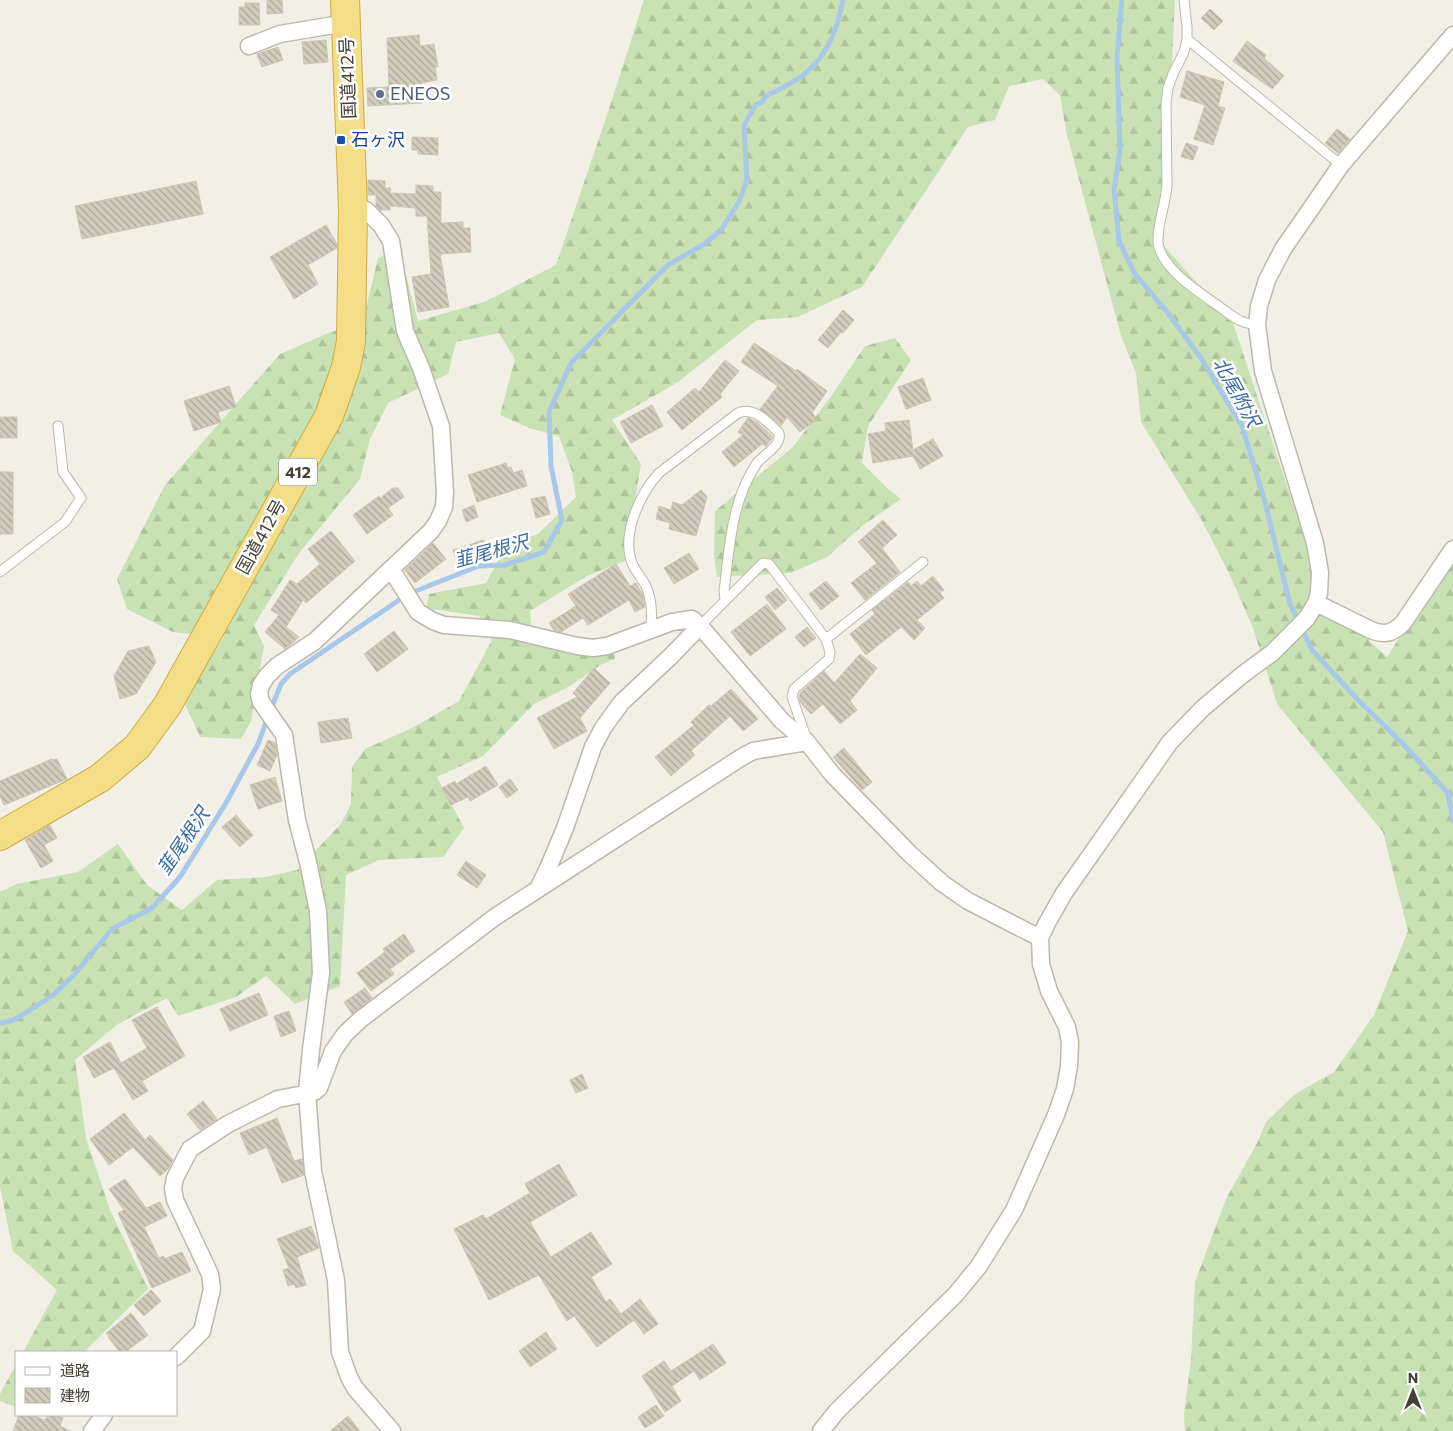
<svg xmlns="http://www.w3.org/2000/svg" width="1453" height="1431" viewBox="0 0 1453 1431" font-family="Commissioner,'Noto Sans JP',sans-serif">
<defs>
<pattern id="forest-firs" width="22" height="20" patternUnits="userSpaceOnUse" patternTransform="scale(1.25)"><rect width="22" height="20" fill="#c8e2b3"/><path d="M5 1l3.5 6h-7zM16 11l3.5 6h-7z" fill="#adc39b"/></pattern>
<pattern id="building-back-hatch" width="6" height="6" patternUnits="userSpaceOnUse" patternTransform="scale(1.25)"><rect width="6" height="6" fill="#d2ccbd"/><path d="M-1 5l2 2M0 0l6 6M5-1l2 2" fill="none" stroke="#aca79a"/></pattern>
</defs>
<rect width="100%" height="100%" fill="#f2efe7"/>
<path fill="url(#forest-firs)" d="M644,0h531l-12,245 70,78 92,278 62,56 66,-102v876h-268l-1,-17 7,-54 4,-78 31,-83 31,-56 9,-21 29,-28 39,-22 40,-57 34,-84 -25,-99 -106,-128 -24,-76 -24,-55 -28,-54 -60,-97 -5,-49 -15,-37 -15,-56 -40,-149 -6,-36 -17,-16 -34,7 -14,34 -27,7 -106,160 -64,30 -41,3 -79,62 -66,38 29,44 -16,97 -38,15 -57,35 3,32 81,10 1,6 -13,5 -32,22 -36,18 -51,52 -46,21 27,51 -21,29 -64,3 -33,15 -6,111 -45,18 -29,-28 -30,21 -58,19 -11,-18 -49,26 -43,36 11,78 24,72 38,79 -64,63h-61l34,-62 -44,-39 -13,-64v-295l17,-8 61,-12 40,-28 29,41 35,25 35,-30 49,-3 31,-7 44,-46 10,-20 1,-37 13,-18 47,-21 47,-27 33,-61 -13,-24 -53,-8 3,-14 57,-11 21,-39 31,-10 38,-37 -4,-25 -13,-36 -27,-7 -32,-14 15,-56 -16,-26 -43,9 -8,32 -60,29 -18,36 -10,40 -61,74 -45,72 10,21 -13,75 -10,18 -41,-2 -17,-37 41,-63 -51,-5 -46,-23 -10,-30 48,-94 115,-131 46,-20 37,-13 15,-63 21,-9 19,72 66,-19 72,-37 54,-159z
M895,338l16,22 -43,66 -6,37 26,26 13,10 -39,27 -35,31 -36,16 -74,4 -3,-22 1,-44 78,-64 39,-52 33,-49z
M16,1364v43l-16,-6v-7z"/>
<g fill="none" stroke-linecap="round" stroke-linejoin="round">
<path stroke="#a8c7e9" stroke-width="5" d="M1122,0l-5,56 3,94 -6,40 5,51 16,33 32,38 34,46 41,68 23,76 25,102 22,46 46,50 45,44 45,49 5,28
M271,709l10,-25 9,-10 118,-80 71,-28 26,-1 39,-13 18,-32 -11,-54 -2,-54 22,-49 97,-98 38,-22 15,-13 18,-28 8,-22 -3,-54 5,-10 7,-11 6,-3 3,-5c12,-7 26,-13 37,-21 26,-20 35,-46 41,-76
M0,1023l14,-3 38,-24 21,-20 39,-47 40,-21 28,-31 46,-74 32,-59 10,-27"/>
</g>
<path fill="url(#building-back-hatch)" stroke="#ccc5b1" d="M267,0h15l1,13 -16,1z
M245,3h14l1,22h-21v-18h6z
M1210,9l13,12 -9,9 -13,-12z
M419,35l1,11 14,-2 4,23h-3l2,13 -16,3 1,20 -54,3 -1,-18 22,-1 -2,-49z
M326,40l2,22 -24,2 -2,-22z
M1247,41l19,14 -2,3 20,18 -12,13 -39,-28z
M278,47l5,13 -21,7 -5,-13z
M1187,71l37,11 -6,24 7,2 -12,37 -19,-6 11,-34 -25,-8z
M1337,129l13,10 -12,14 -13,-10z
M412,137l26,1v17l-20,-1v-4h-6z
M1186,143l12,4 -5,13 -12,-3z
M368,180l17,1v7h6l-1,5 26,1v-9l17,1v6h8v31l22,-1v6h7l1,24 -31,2 9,53 -31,5 -6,-35 19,-3 -4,-58h-11v-8l-26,-2v4h-10l-4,-4v-11h-8z
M196,181l7,33 -121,25 -7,-33z
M326,225l11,19v4l-29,17 10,19 -24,15 -24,-42z
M843,310l11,10 -11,13 -2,-1 -13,16 -10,-8z
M754,343l42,28 1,-2 30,22 -15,22 5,6 -17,13 -13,-15 -6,9 -21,-17 18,-23 -37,-24z
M725,360l14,11 -19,23 2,3 -40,33 -15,-18 28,-24 4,4z
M923,378l8,22 -25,9 -8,-22z
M229,386l7,21 -18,5 3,10 -27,9 -10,-30z
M652,405l11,21 -32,17 -11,-21z
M0,417h17v21h-17z
M748,418l9,4 16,15 -7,9 -4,-2 -28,23 -12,-15 21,-17 -5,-3z
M909,420l4,30 20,-11 10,17 -23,13 -7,-13 -40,7 -5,-29 18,-3 -1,-8z
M506,463l2,5 3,-1 2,6 9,-3 5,16 -50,16 -9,-27z
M0,472h13v62h-13z
M393,488h5l6,9 -16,11 5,7 -26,19 -14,-19 26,-19 1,2z
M701,490l6,7 -11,39 -27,-7 1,-6 -14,-4 3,-13 12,4 2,-8 9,3z
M545,496l5,18 -14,4 -5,-19z
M474,505l4,12 -12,5 -4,-12z
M883,520l14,15 -15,13 18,24 -35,28 -14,-17 26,-20 -19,-21z
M331,531l24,30 -49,42 -3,-3 -17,27 13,10 -14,12 -20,-17 14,-17 -8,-5 19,-30 7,4 23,-20 -12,-15z
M484,540l5,15 -31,10 -5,-15z
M433,543l13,16 -31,24 -10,-13z
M689,553l10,16 -25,15 -10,-16z
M616,564l14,22 6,-3 7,12 2,12 -10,5 -6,-12 -41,25 -5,-7 -22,14 -7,-2 -5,-7 27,-17 -8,-12z
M933,576l11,14 -4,3 4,5 -27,22 8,8 -11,12 -13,-13 -35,28 -16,-21 25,-20 -3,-4 36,-28 3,4 6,-5 4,5z
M826,581l13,15 -18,14 -12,-16z
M777,588l10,12 -12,10 -10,-13z
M767,604l19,25 -36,27 -19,-24z
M807,627l9,11 -12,9 -9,-10z
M394,631l14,18 -31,23 -13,-18z
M149,646l7,16 -20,32 -16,5 -6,-23 14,-25z
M860,654l17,14 -27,33 7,9 -17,14 -17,-20 -12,10 -11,-12 -1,-5 1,-4 24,-22 10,12z
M594,668l16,15 -30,35 7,13 -33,18 -17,-31 40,-21 -4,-4z
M731,689l27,30 -15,12 -13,-15 -39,35 4,4 -24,21 -16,-19 39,-32 -3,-3 18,-17 2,1z
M348,718l4,20 -31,5 -3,-21z
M268,740l7,3 2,12 -7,16 -13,-6z
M844,748l28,34 -10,8 -29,-33z
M52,759l1,1 4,-1 10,20 -63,26 -4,-9v-15z
M486,766l12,19 -28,16 -2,-4 -17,8 -9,-17 13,-7 1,3z
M275,777l7,24 -24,8 -8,-24z
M510,779l8,11 -11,8 -8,-11z
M236,815l17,20 -13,12 -18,-20z
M50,825l7,13 -13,7 9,16 -12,7 -16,-28z
M466,861l20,14 -9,13 -20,-13z
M404,934l11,17 -25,18 4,5 -23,17 -14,-18 28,-21 -2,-3z
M365,988l7,10 -20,16 -8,-12z
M259,993l9,22 -38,16 -10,-22z
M157,1007l28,49 -43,25 6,10 -15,9 -19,-32 -20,10 -11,-21 27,-15 11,21 26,-15 -15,-28z
M289,1011l7,20 -15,6 -7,-21z
M582,1074l6,14 -12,5 -6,-13z
M203,1101l14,18 -17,11 -13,-16z
M124,1113l21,27 5,-5 23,25 -5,9 -8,7 -27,-29 -24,18 -19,-26z
M277,1118l17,43 8,-2 2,16 -22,8 -15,-36 -18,8 -9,-22z
M559,1164l18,31 -47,27 21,35 40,-25 21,32 -21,13 15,25 4,-3 11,15 19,-15 18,25 -14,10 -10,-14 -37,27 -23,-31 -7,5 -28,-46 -50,25 -35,-71 29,-14 3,4 44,-26 -5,-9z
M125,1179l21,29 14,-6 7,14 -23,11 15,31 5,-2v3l18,-7 9,19 -39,17 -34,-75 6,-3 -15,-21z
M311,1226l8,22 -22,9 9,28 -10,3 -2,-4 -6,2 -5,-16 6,-2 -12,-29z
M151,1290l10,11 -17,15 -10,-11z
M131,1313l17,22 -23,17h-5l-12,-15 1,-1 -3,-3z
M546,1332l11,17 -27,18 -11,-16z
M713,1344l13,19 -26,17 -6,-9 -22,15 9,15 -16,11 -23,-36 22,-15 7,10z
M656,1405l8,11 -19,12 -7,-11z
M19,1415h12l14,5 3,-5h7l8,3 -3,8 10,5h-57z
M348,1416l12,15h-30z"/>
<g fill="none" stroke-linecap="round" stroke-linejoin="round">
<defs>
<path id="service" d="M1184,0l3,27v12l-3,13 -11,22 -5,14 -2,15 1,82c-1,19 -10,38 -9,57 2,26 42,51 62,65 6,4 12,10 19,13 5,3 12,4 18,5
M1187,39l154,126
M0,572l65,-50 16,-24 -18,-26 -5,-46
M700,626l63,-63 6,1 57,75 97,-77
M651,628c1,-15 1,-28 -5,-42 -4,-8 -11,-15 -14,-23 -11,-29 8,-69 27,-90l79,-60c17,-7 30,10 41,20 3,13 -15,21 -22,30 -2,3 -4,7 -6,10 -20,35 -22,79 -27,118l1,8
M806,737l-14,-40 2,-8 35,-30 1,-7 -4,-13"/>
<path id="minor" d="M249,46l31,-12 66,-11
M353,209l13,1 15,15 10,16 14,90 16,37 20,58 4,67 -1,14 -6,14 -7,10 -116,110 -38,25 -10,10 -6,9 -2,9 2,8 23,33 13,85 11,42 10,49 3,62 -10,77 -4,42 6,79 23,109 4,72 9,25 6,11 37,43
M391,569l27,43 15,9 11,4 66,5 67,16 16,2 14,-2 65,-24 20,-3 8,7 82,95 25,21 25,32 78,80 32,29 26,18 72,37
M1316,603l57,28c13,4 20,2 30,-8l50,-74
M539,887l10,-21 16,-38 28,-81 10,-19 18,-25 50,-47 29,-30
M176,1357l26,-26 10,-42 -2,-15 -35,-74 -2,-12 2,-10 15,-29 38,-25 50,-25 36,-7 5,-4 14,-37 12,-17 16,-15 134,-102 247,-160 11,-6 54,-9
M92,1431l12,-16
M821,1431l16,-20 119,-117 23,-28 35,-56 42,-95 9,-26 4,-23 1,-24 -3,-15 -18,-36 -8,-27 -1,-26 7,-15 17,-30 106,-151 33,-34 39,-33 30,-22 35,-35 9,-15 3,-10 1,-21 -5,-29 -52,-172 -6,-46 2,-19 8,-26 16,-31 58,-84 112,-130"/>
<path id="trunk" d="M0,836l100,-58 37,-31 30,-41 162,-290 17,-49 5,-26 2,-132 -8,-209"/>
</defs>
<use href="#service" stroke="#bcb8aa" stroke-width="11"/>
<use href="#minor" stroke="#bcb8aa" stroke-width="19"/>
<use href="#trunk" stroke="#cfab43" stroke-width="30"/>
<use href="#service" stroke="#fff" stroke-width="9"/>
<use href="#minor" stroke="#fff" stroke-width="16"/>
<use href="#trunk" stroke="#f3de87" stroke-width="28"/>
</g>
<circle fill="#5c6f8a" stroke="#fff" stroke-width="2" cx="380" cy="94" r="5"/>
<rect fill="#1a4fb4" stroke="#fff" stroke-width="2" x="336" y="135" width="10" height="10" rx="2.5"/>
<g text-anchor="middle" stroke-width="5" stroke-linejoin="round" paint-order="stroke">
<rect fill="#fff" stroke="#7c7972" stroke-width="1" x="279" y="458.5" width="38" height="27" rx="4"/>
<g font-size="16" font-weight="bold" fill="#444036">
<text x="298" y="478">412</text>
</g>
<g font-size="18" fill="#444036" stroke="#fff">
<text transform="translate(348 78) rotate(-92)" y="6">国道412号</text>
<text transform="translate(261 537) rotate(-61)" y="6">国道412号</text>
</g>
<g font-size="18" fill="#4e5e75" stroke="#fff" text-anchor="start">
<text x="390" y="100">ENEOS</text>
</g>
<g font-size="18" fill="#164399" stroke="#fff" text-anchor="start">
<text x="351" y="146">石ヶ沢</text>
</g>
<g font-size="19" font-style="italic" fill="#396ca6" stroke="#fff">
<text transform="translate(1237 392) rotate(61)" y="7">北尾附沢</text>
<text transform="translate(491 551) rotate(-15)" y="7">韮尾根沢</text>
<text transform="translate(183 841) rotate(-56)" y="7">韮尾根沢</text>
</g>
</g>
<rect x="15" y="1351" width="162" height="65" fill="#ffffff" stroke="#b4b3af"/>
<rect x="25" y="1367" width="25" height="8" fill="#ffffff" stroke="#b4b3af"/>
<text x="60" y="1376" font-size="15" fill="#444036">道路</text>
<rect x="25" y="1388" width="25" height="15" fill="url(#building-back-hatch)" stroke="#b4b3af"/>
<text x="60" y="1401" font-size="15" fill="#444036">建物</text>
<g transform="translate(1413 1391)" stroke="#ffffff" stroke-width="4" paint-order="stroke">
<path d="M0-4L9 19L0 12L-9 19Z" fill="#444036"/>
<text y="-8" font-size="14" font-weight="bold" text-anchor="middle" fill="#444036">N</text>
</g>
</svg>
